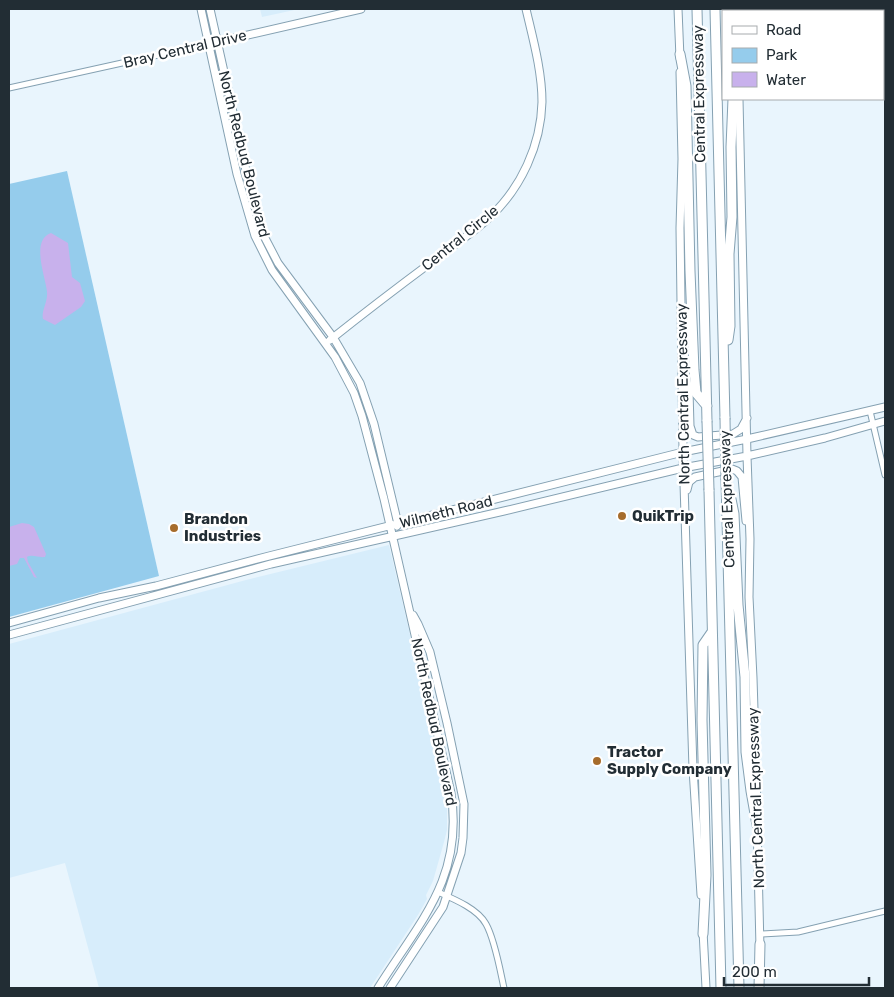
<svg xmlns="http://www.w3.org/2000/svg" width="894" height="997" viewBox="0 0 894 997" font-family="Rubik,sans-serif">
<rect width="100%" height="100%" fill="#e9f5fd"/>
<path fill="#d7edfb" d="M260,9h39l-37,8z
M747,9h122l1,2h-123z
M389,545l52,222 6,41v22l-3,12 -11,39 -7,14 1,4 -9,16 -48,73h-271l-34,-125 -56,15v-234l237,-64z"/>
<path fill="#95ccec" d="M67,171l92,405 -150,41v-433z"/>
<path fill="#c8b1ec" d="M51,233l17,10 4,34 8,6 5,18 -4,6 -26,18 -12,-6c-2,-8 5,-17 4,-27 -1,-14 -17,-52 4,-59z
M22,523l7,1 5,3 12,27 -1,3c-7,1 -12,-3 -18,0l1,5 9,16 -3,-1 -10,-19h-4l-3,6 -8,2v-39z"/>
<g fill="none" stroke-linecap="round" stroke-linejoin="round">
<defs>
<path id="street" d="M9,88l199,-44
M870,411l15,64
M438,892c16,7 40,17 48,32 9,16 14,46 18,64
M760,934l38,-2 87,-21"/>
<path id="secondary" d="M201,9l36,165 18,62 17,34 63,87 19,36 8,23 22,83 67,294c13,85 -31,128 -73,195
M210,9l37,166 18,63 13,25 55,74 27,46 14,41 24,100 -1,2
M678,9l2,49
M737,9v2
M213,43l148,-34
M680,72l2,87 -2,69 3,224 10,317 8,126
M739,99l8,357 3,83 -1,58 4,81 4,127
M330,340c34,-27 68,-53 103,-79 19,-15 39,-27 57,-44 31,-29 51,-72 52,-115 0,-31 -9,-63 -16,-93
M685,372l4,18 1,36 3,9 5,2 35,-3 8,-5 6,-11
M687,490l2,-8 6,-5 37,-8 5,2 5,6 4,44
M9,623l90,-25 57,-12 113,-30 414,-104 64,-13 138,-32
M9,635l262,-71 233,-53 179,-43 64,-12 78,-18 60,-17
M757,821l3,127
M703,931l3,57
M390,988l53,-81 18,-54 2,-15 1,-34 -17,-81 -17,-71 -12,-28 -5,-9"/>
<path id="highway" d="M697,9l10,412
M715,9l10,409
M680,54l6,32 4,185 4,99 2,23 11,13
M728,340l2,-14 -1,-72 3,-37 -1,-70 2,-48
M726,480l13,508
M709,490l12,498
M731,499l3,15 4,91 7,72 1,75 5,39 6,34
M703,934l3,-59 -4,-155 1,-75 9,-13
M759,988l1,-44"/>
</defs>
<use href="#street" stroke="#85a1b2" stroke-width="7"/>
<use href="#secondary" stroke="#85a1b2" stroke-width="9"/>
<use href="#highway" stroke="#85a1b2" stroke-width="11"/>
<use href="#street" stroke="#fff" stroke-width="5"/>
<use href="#secondary" stroke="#fff" stroke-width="7"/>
<use href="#highway" stroke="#fff" stroke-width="9"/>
<defs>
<path id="highway-bridge" d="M725,418l1,62
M707,421l2,69"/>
</defs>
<use href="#highway-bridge" stroke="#85a1b2" stroke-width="11" stroke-linecap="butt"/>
<use href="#highway-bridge" stroke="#fff" stroke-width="9"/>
</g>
<g fill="#a66c2c" stroke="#fff" stroke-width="2">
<circle cx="622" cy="516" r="5"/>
<circle cx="174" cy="528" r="5"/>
<circle cx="597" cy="761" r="5"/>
</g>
<g text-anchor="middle" stroke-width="5" stroke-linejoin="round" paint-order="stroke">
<g font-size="15" fill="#222d34" stroke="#fff">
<text transform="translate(185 49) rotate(-13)" y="5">Bray Central Drive</text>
<text transform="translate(699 94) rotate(-91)" y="5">Central Expressway</text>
<text transform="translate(244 154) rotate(76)" y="5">North Redbud Boulevard</text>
<text transform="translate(460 238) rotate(-39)" y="5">Central Circle</text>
<text transform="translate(683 394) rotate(-91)" y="5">North Central Expressway</text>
<text transform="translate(727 499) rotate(-92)" y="5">Central Expressway</text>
<text transform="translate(446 512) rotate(-14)" y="5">Wilmeth Road</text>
<text transform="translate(434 722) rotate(78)" y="5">North Redbud Boulevard</text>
<text transform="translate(756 798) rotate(-92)" y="5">North Central Expressway</text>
</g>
<g font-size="15" font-weight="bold" fill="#222d34" stroke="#fff" text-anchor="start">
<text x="632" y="521">QuikTrip</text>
<text x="184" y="524">Brandon<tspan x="184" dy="17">Industries</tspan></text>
<text x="607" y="757">Tractor<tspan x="607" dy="17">Supply Company</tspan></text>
</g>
</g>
<rect width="894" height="997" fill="none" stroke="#222d34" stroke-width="20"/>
<rect x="722" y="10" width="162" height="90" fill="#ffffff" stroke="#a7abae"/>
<rect x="732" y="26" width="25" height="8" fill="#ffffff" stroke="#a7abae"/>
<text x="766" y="35" font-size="15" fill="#222d34">Road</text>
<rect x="732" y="48" width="25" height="15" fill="#95ccec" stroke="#a7abae"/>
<text x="766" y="60" font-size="15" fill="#222d34">Park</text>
<rect x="732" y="72" width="25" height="15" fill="#c8b1ec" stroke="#a7abae"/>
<text x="766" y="85" font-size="15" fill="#222d34">Water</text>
<path d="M724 977v8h145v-8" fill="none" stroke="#222d34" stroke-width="2.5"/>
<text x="732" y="977" font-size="15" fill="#222d34" stroke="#ffffff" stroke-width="4" paint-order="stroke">200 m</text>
</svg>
